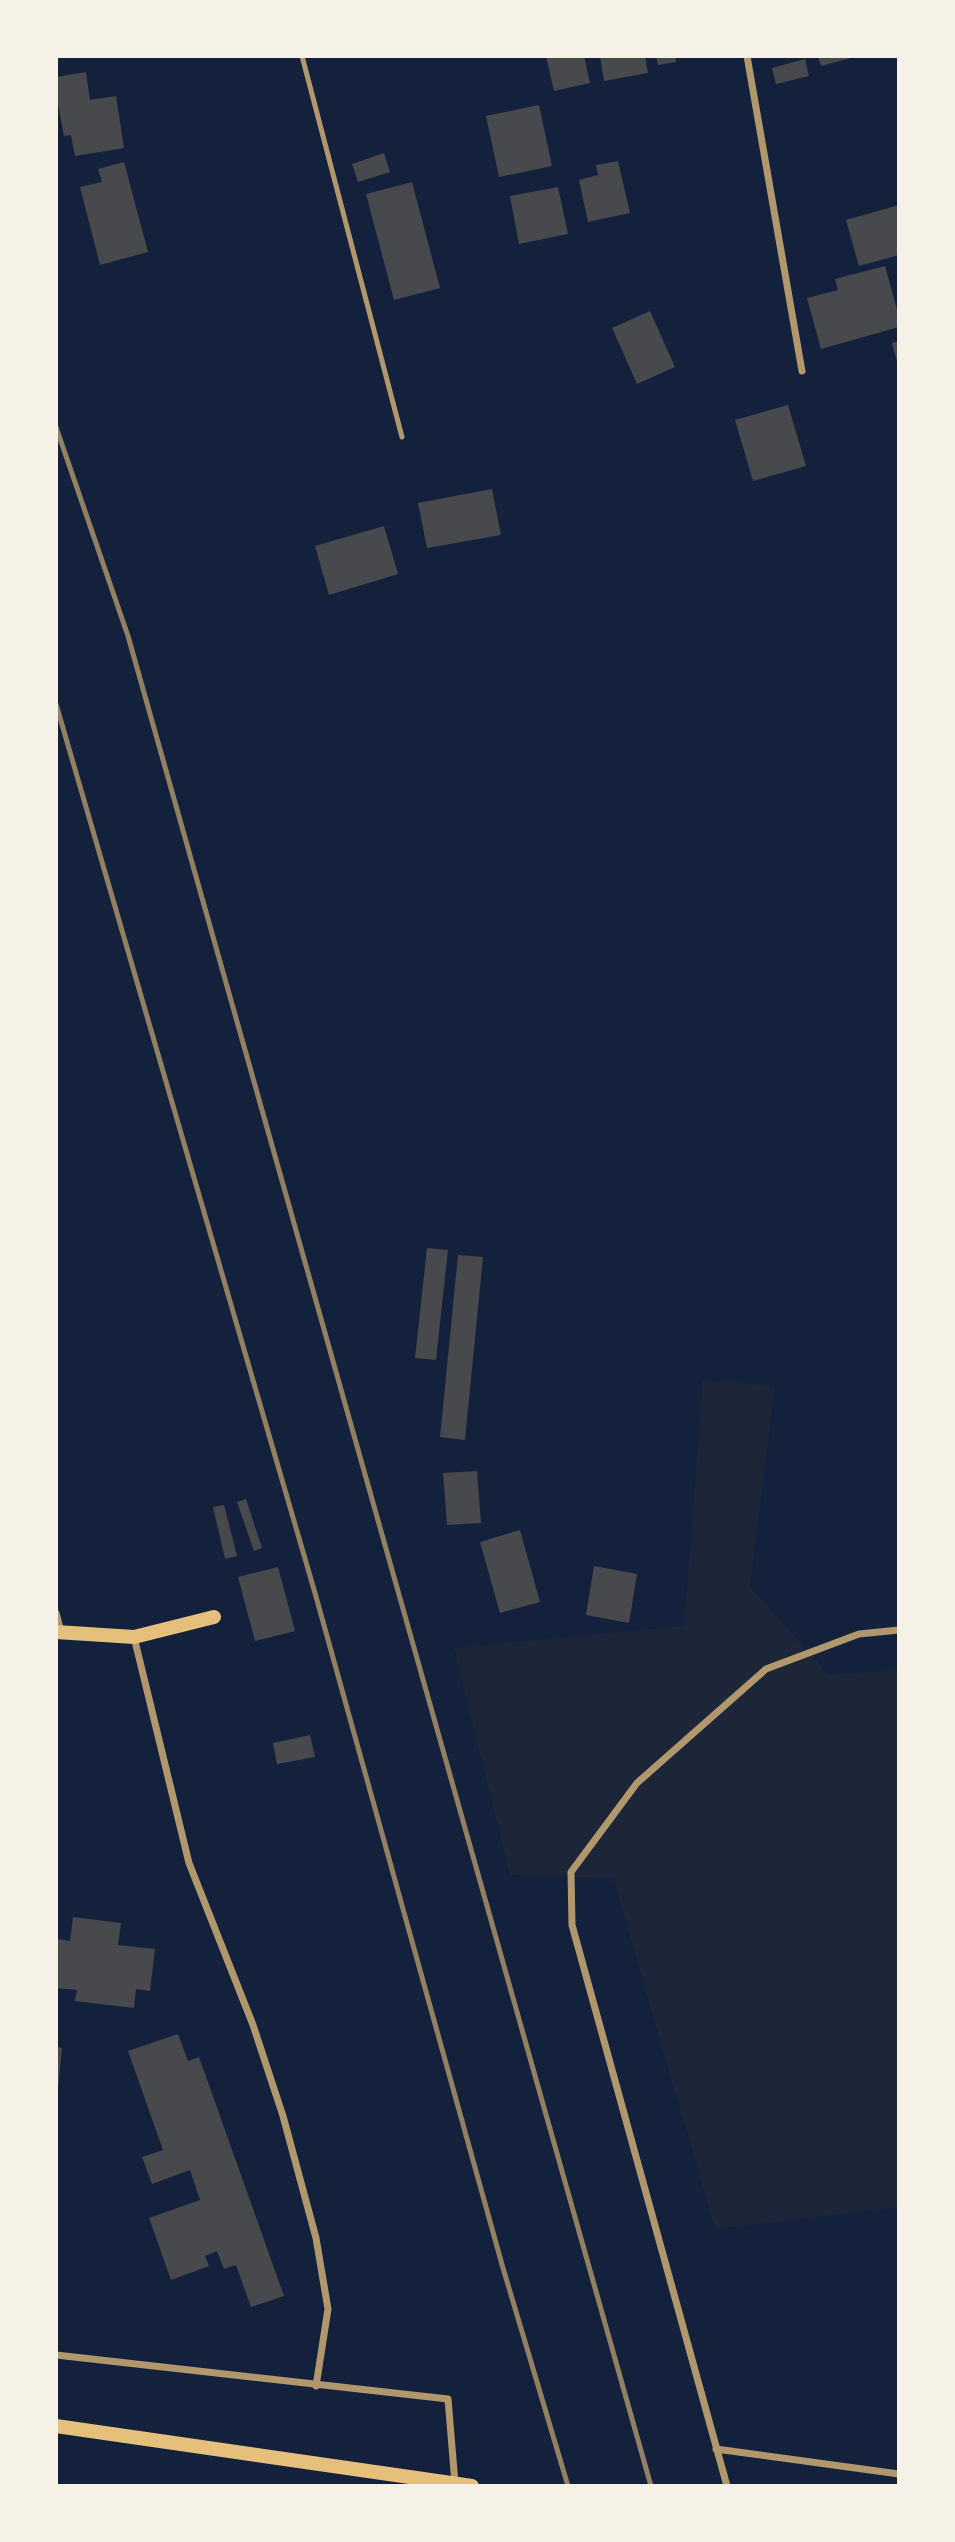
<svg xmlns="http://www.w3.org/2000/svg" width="955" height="2542" viewBox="0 0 955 2542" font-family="Arial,sans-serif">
<rect width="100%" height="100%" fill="#14213d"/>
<path fill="#1d2539" d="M703,1380l72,6 -25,201 79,88 70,-5v537l-184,22 -102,-351 -103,-3 -56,-227 230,-22z"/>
<path fill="#48494c" d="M546,56h38l6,27 -36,8z
M600,56h45l3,17 -44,8z
M656,56h19l1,6 -18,3z
M818,56h36v1l-33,9z
M805,59l4,17 -33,8 -4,-16z
M86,72l4,28 26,-4 8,52 -49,8 -4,-21 -7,1 -8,-42v-17z
M539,105l13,61 -53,11 -13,-61z
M384,153l6,19 -32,10 -6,-18z
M618,161l12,52 -42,9 -9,-42 19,-5 -2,-10z
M124,162l24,90 -48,13 -20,-78 22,-5 -4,-13z
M412,182l28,106 -46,12 -28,-106z
M558,187l10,47 -49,10 -9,-48z
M899,205v50l-40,11 -13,-46z
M885,266l14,51v10l-78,22 -14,-51 31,-8 -3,-11z
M650,311l25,56 -38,17 -25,-56z
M899,341v24h-1l-6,-22z
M788,405l18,61 -53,15 -18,-61z
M492,489l9,46 -74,13 -9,-45z
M384,526l14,48 -69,21 -14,-49z
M427,1248l21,2 -12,110 -21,-2z
M458,1255l25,2 -18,183 -25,-3z
M477,1471l4,52 -34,2 -4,-52z
M246,1499l16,49 -8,3 -17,-49z
M224,1505l13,51 -12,3 -12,-52z
M520,1530l20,72 -40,11 -20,-71z
M594,1566l43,8 -8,49 -43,-8z
M278,1567l17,64 -40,10 -17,-64z
M310,1735l5,22 -38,7 -4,-21z
M73,1917l48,6 -3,22 37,4 -5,42 -14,-2 -2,19 -59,-7 2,-11 -21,-2v-49l14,2z
M178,2034l10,27 11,-4 85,239 -33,11 -15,-42 -12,4 -7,-18 -12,5 4,10 -38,14 -22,-62 51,-18 -10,-30 -38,14 -10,-27 21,-7 -35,-99z
M56,2047l6,1 -4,41h-2z"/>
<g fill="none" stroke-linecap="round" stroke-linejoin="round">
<path stroke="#b1986c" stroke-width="5" d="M302,56l100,381"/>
<path stroke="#b1986c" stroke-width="7" d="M747,56l55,315
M56,1613l5,19
M134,1637l55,226 64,162 30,91 33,122 12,71 -12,77
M56,2355l392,44 7,84
M716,2449l183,25
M727,2486l-155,-561 -1,-53 66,-89 129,-114 93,-35 40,-4"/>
<path stroke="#e5c07b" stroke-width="14" d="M56,1632l78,5 80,-20
M56,2426l416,60"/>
<path stroke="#918062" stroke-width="5" d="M56,427l72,209 523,1850
M56,704l259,889 188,675 65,218"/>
</g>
<rect width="955" height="2542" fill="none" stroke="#f6f1e7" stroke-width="116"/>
</svg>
